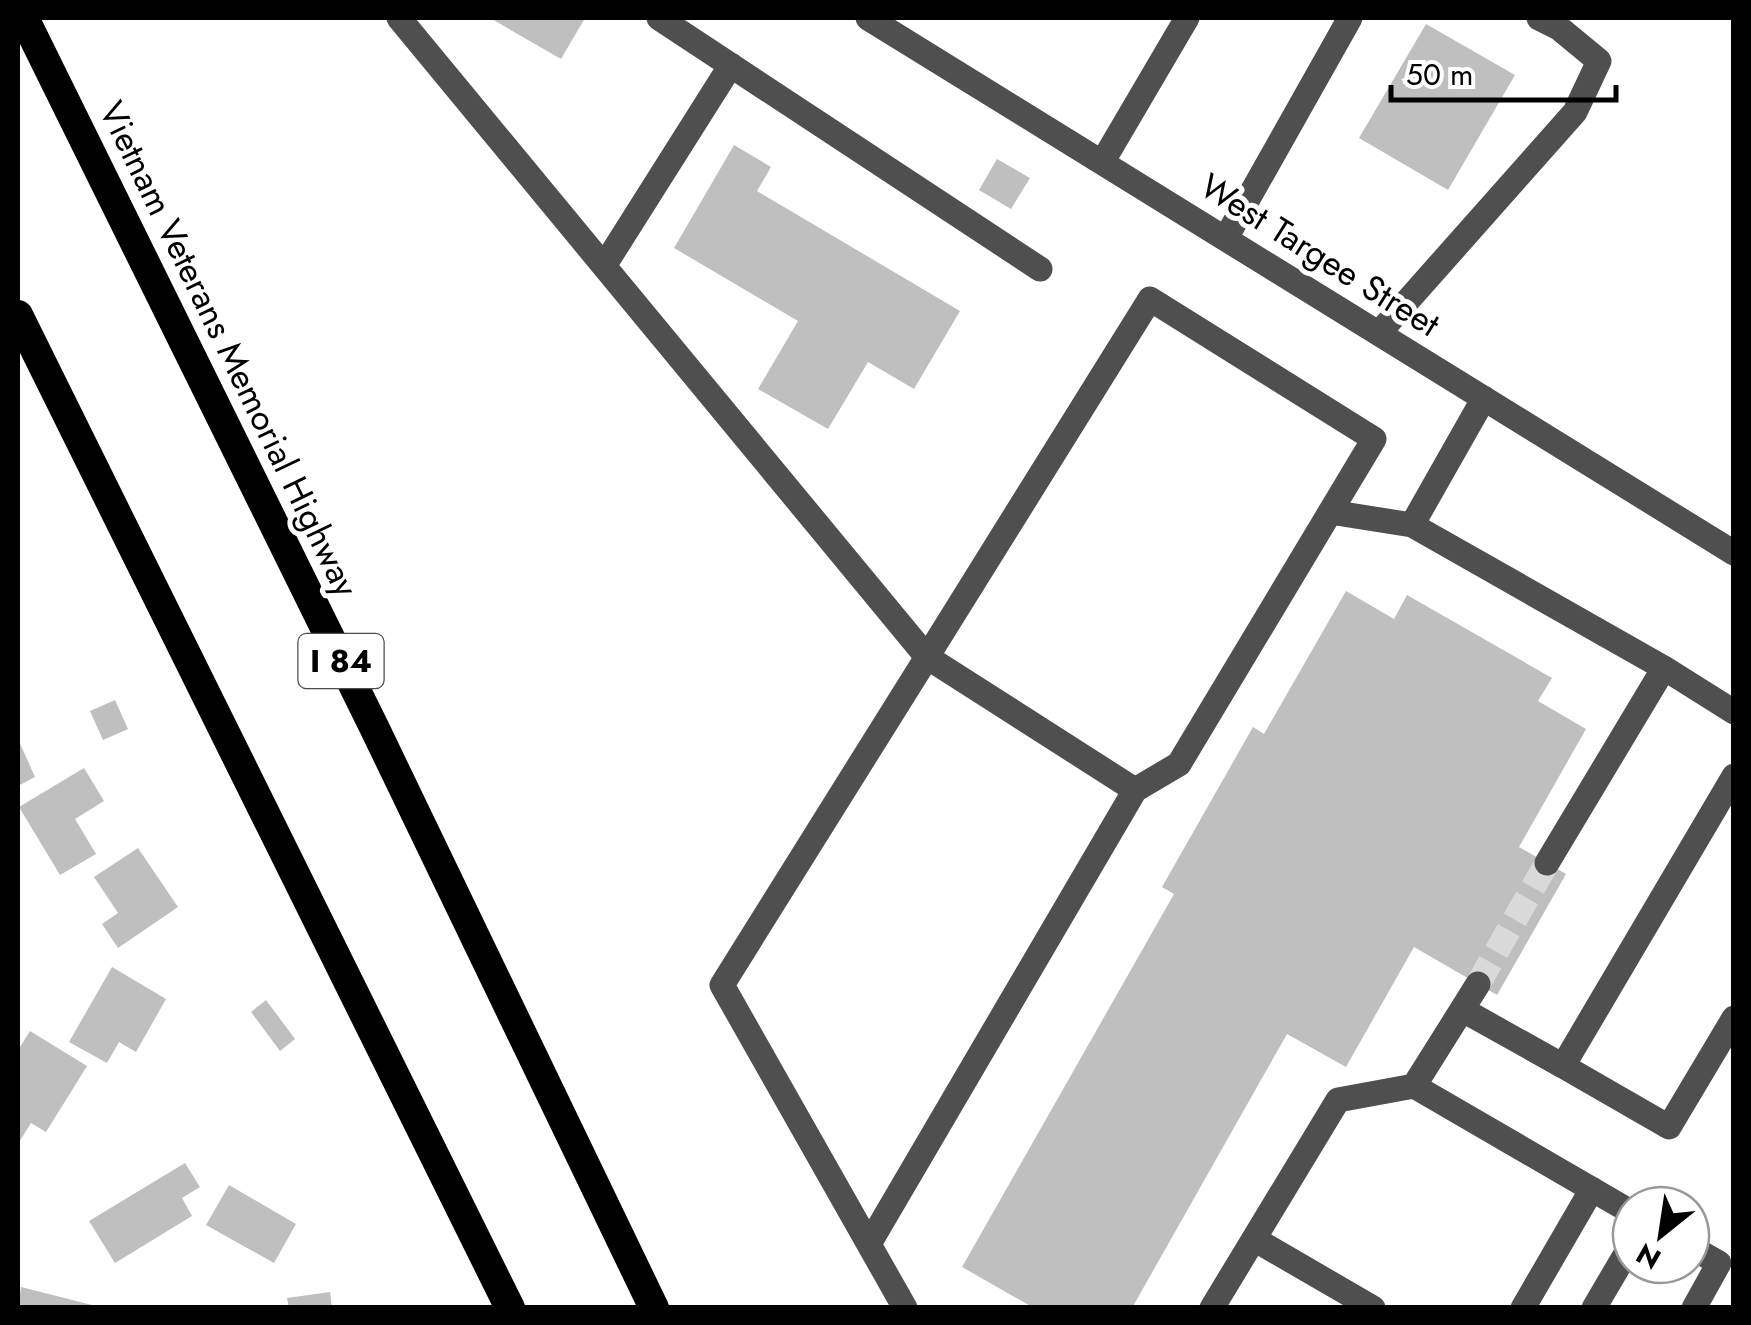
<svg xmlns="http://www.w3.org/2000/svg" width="1751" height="1325" viewBox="0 0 1751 1325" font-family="Jost,sans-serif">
<rect width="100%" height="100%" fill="#fff"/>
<path fill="#bfbfbf" d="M490,18h95l-24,41z
M1426,24l89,51 -67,115 -89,-52z
M734,145l37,22 -14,24 203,120 -46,78 -46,-27 -40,67 -70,-40 40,-68 -124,-73z
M997,159l33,19 -19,31 -32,-19z
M1346,591l48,28 13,-24 145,83 -14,23 48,28 -67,118 47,27 -69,121 -83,-48 -68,120 -59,-33 -155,274h-98l-72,-41 212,-373 -12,-7 91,-160 11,7z
M115,700l13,29 -25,11 -13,-29z
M18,739l17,38 -17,9z
M84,768l20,33 -29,18 21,35 -36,21 -41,-68z
M138,848l40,59 -60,41 -16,-24 16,-11 -24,-36z
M112,967l54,32 -30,53 -17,-10 -12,21 -38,-21z
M266,1000l29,39 -15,12 -29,-39z
M30,1031l57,35 -41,66 -15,-9 -13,21v-94z
M185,1163l15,24 -18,11 10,18 -77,47 -26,-42z
M229,1185l67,39 -22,39 -68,-38z
M21,1287l75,19v2h-78z
M330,1292l2,16h-43l-2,-10z"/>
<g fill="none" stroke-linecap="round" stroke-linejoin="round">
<path stroke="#d9d9d9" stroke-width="25" stroke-dasharray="25 12" stroke-linecap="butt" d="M1478,984l69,-121"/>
<path stroke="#4f4f4f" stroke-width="25" d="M399,18l528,639 223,-358 224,140 -195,325 -44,26 -266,454
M659,18l381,251
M868,18l866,535
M1103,161l84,-143
M1226,238l124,-220
M604,266l127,-201
M1379,333l196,-221 24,-51 -40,-33 -20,-10
M1330,512l82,13 72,-127
M1412,525l252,143 70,44
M1734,776l-171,290 106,61 65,-109
M1547,863l117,-195
M1463,1010l100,56
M1414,1086l64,-102
M1254,1239l119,69
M1691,1247l28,16 -25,45
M905,1308l-183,-323 205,-328 208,133
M1212,1308l126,-208 76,-14 217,126
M1523,1308l69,-119
M1594,1308l37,-63"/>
<path stroke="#000" stroke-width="30" d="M24,18l350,709 280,581
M18,315l492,993"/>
</g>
<g text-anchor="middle" stroke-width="10" stroke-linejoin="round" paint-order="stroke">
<rect fill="#fff" stroke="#4c4c4c" stroke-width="2.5" x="298.5" y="634" width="85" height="54" rx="8"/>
<g font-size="32" font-weight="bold" fill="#000">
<text x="341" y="672">I 84</text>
</g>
<g font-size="35" fill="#000" stroke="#fff">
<text transform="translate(1320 255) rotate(32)" y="12">West Targee Street</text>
<text transform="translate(229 349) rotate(64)" y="12">Vietnam Veterans Memorial Highway</text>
</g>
</g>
<rect width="1751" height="1325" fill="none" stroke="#000000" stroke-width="40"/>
<g transform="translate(1661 1235) rotate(210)"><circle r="48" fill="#ffffff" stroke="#999999" stroke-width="2.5"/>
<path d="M0-8L18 38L0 25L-18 38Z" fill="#000000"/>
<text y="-15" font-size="28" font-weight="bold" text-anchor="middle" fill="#000000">N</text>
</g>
<path d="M1391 85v15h225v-15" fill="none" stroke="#000000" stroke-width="5"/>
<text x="1406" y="85" font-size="30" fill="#000000" stroke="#ffffff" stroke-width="8" paint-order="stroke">50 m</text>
</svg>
